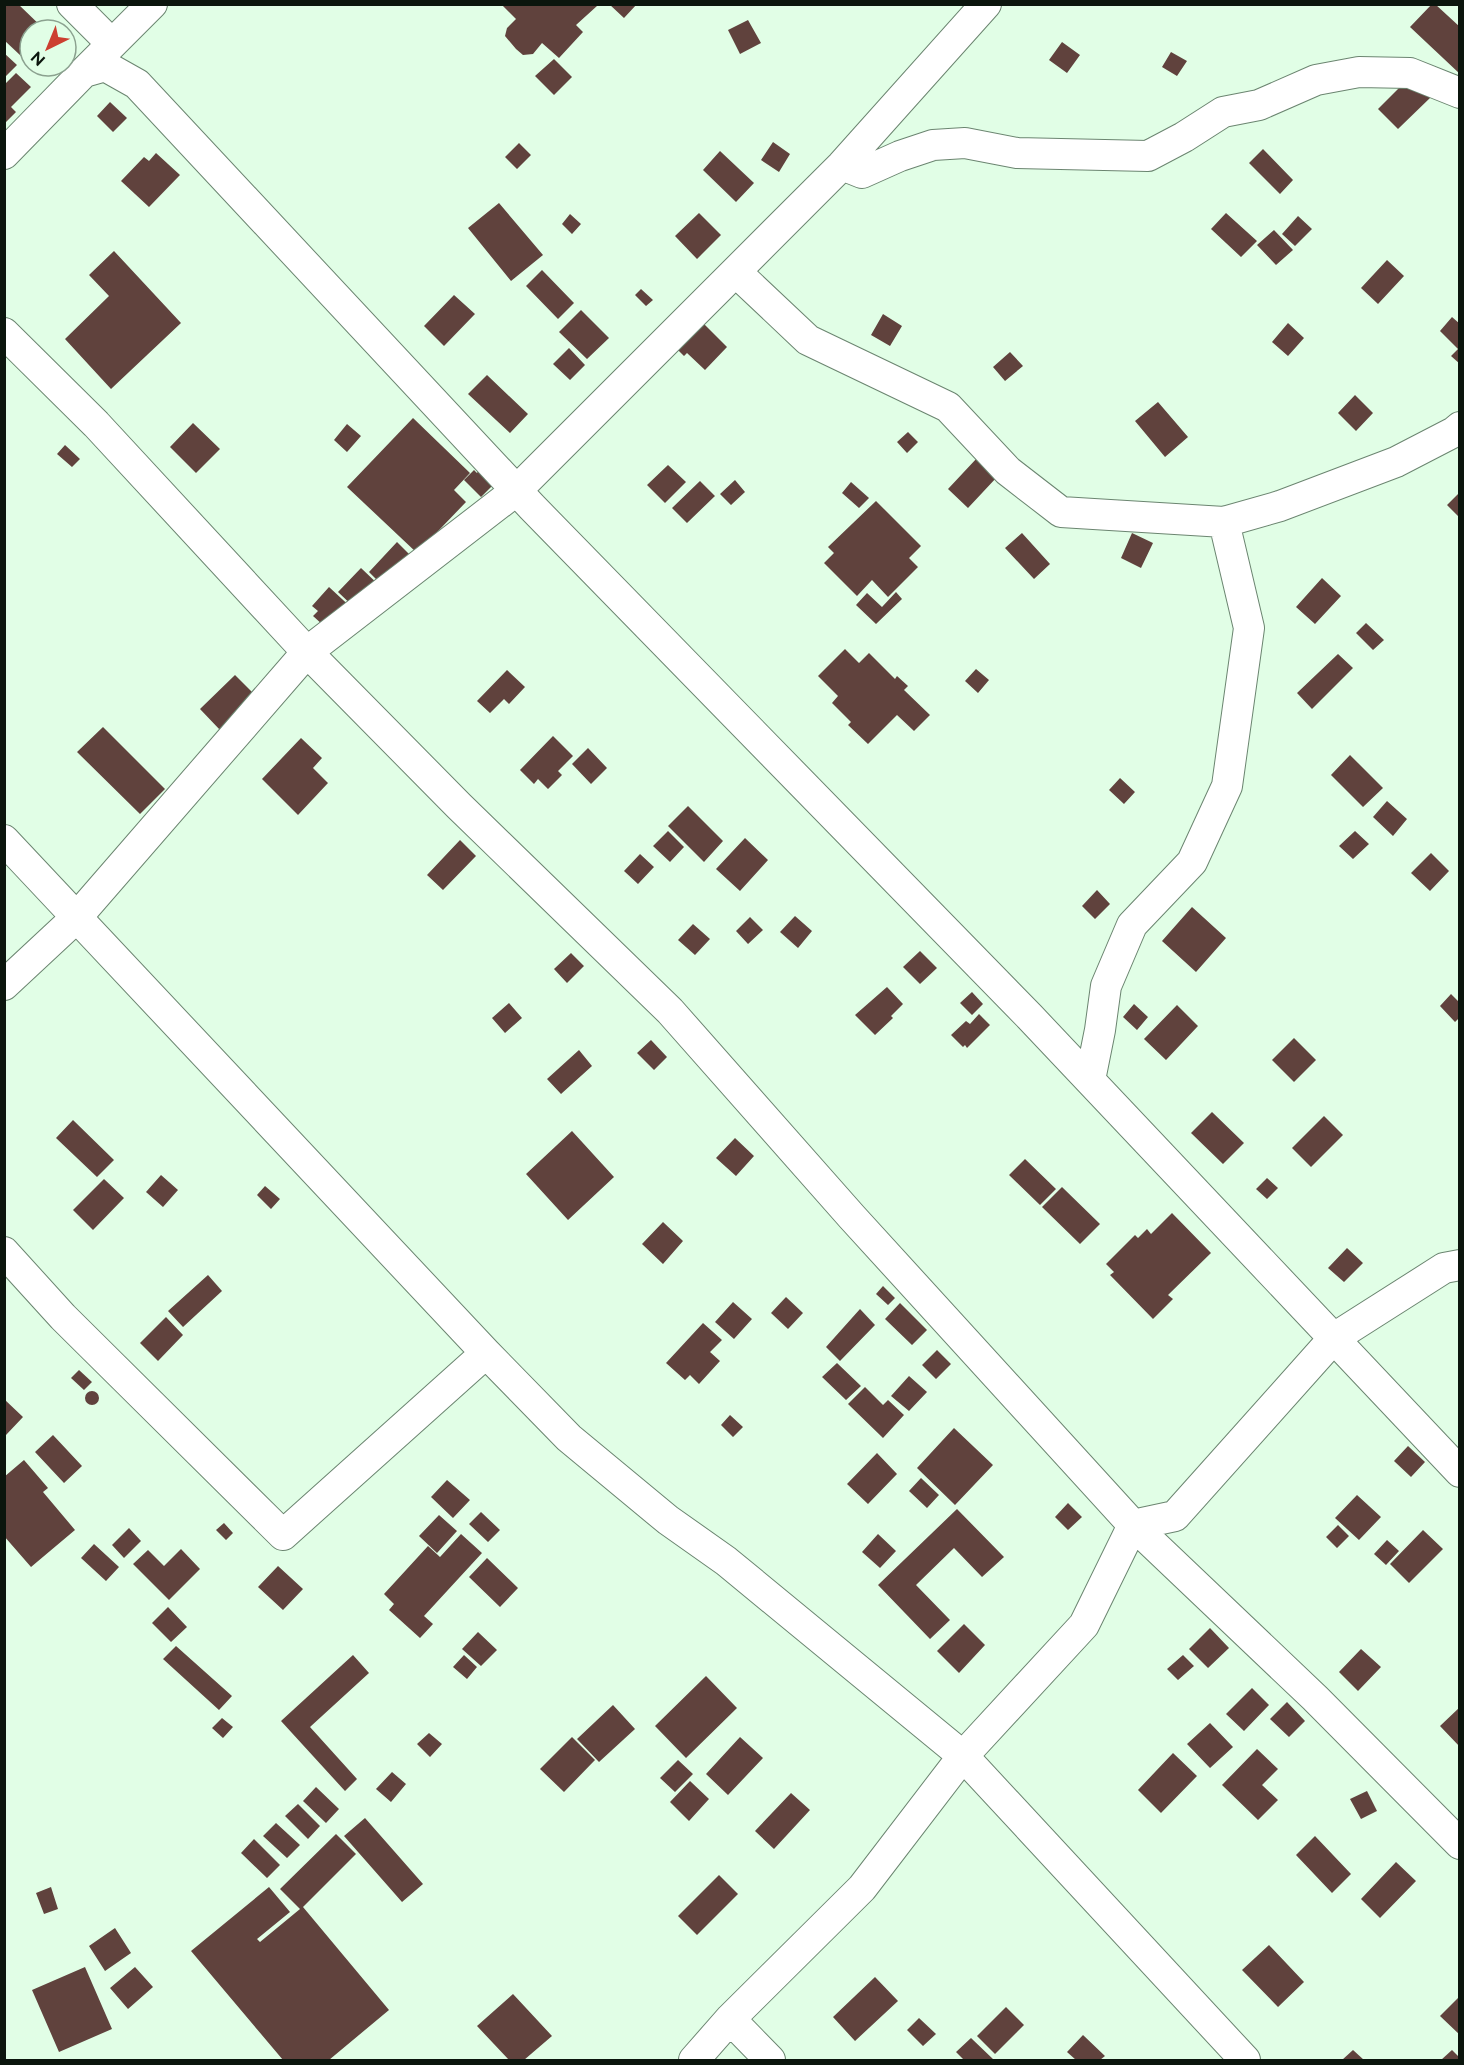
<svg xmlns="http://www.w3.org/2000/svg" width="1464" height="2065" viewBox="0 0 1464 2065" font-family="Raleway,sans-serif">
<rect width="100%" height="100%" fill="#e1fee6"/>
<path fill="#60423d" d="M4,4h14l27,26h-15v17l-9,9 -17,-16z
M501,4h95l1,2 -21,19 7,7 -24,26 -17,-15 -9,11 -10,1 -7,-6 -11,-13 2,-8 9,-9z
M609,4h28l-13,14z
M1432,4h3l25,23v47l-50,-47z
M748,20l13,23 -21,11 -12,-24z
M1062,42l18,13 -13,18 -18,-13z
M1171,52l16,9 -10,15 -15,-9z
M4,53l13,12 -13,13z
M554,59l18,18 -18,18 -19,-19z
M16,73l15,14 -20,20 5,5 -12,12v-39z
M1411,76l20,21 -33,32 -20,-20z
M110,102l17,16 -14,14 -16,-16z
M773,142l17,12 -11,18 -18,-12z
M519,143l12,12 -14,14 -12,-12z
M1263,149l30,31 -13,14 -31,-31z
M720,151l34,32 -18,19 -33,-32z
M156,153l24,22 -31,32 -28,-26 23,-24 5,4z
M499,203l44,52 -32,26 -43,-53z
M699,213l22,22 -24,24 -22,-23z
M1226,213l31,28 -16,16 -30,-28z
M570,214l11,10 -9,10 -10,-10z
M1298,216l14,13 -17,17 -13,-12z
M1274,230l19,20 -17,15 -19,-20z
M114,251l67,72 -70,66 -46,-50 44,-43 -20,-21z
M1387,260l17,16 -26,28 -17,-16z
M542,270l32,33 -16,16 -32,-33z
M641,289l12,11 -7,6 -11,-11z
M454,295l21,19 -31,32 -20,-20z
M581,310l28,28 -22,21 -28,-27z
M883,314l19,12 -12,20 -19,-11z
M1452,317l8,7v40l-9,-8 7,-7 -18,-18z
M703,323l24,24 -22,23 -18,-17 -3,3 -7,-7z
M1288,323l16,15 -16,18 -16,-14z
M569,348l16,17 -15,15 -17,-16z
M1010,352l13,14 -18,15 -12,-14z
M487,375l41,39 -18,19 -42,-39z
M1355,395l18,18 -17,18 -18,-18z
M1158,402l30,35 -23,20 -30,-36z
M413,418l57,55 -16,17 12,12 -49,51 -70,-66z
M193,423l27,26 -24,24 -26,-26z
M347,424l14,12 -14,16 -13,-12z
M908,432l10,10 -11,11 -10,-11z
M65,445l15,14 -8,8 -15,-13z
M977,458l20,19 -29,31 -20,-19z
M668,465l18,17 -21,21 -18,-18z
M481,467l15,15 -15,15 -17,-17 10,-10 3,3z
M735,480l10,12 -14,13 -11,-11z
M700,481l15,15 -28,27 -15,-15z
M851,482l18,16 -10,10 -17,-15z
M1460,492v26l-13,-13z
M876,501l45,45 -12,12 9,9 -30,30 -16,-17 -15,16 -33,-33 10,-10 -6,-6z
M1022,533l28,31 -16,15 -29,-31z
M1132,533l21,10 -12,25 -20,-10z
M397,542l16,16 -29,29 -15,-15z
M361,568l20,19 -23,24 -20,-19z
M1322,578l19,18 -26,28 -19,-17z
M329,587l26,24 -22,23 -20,-18 5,-5 -6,-5z
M896,592l6,7 -26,25 -20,-19 11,-12 15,14z
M1366,623l18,17 -11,10 -17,-17z
M845,649l14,14 10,-10 26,26 2,-3 11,10 -4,4 26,25 -16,16 -17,-16 -29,29 -20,-19 3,-3 -19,-19 6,-7 -20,-20z
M1338,654l15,14 -41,41 -15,-16z
M976,669l13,11 -11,13 -13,-12z
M507,670l18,17 -16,17 -5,-5 -14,14 -13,-12z
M235,675l21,21 -36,34 -20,-21z
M103,727l62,62 -25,25 -63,-62z
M553,736l20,20 -15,15 4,4 -14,14 -10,-10 -4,5 -14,-14z
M301,738l21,20 -9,10 15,15 -30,32 -36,-36z
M588,748l19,20 -16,16 -19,-20z
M1350,755l33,33 -20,19 -32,-32z
M1120,778l15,14 -11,12 -15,-14z
M1387,801l20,18 -14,17 -20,-19z
M688,806l35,35 -19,21 -36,-36z
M668,831l16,16 -14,15 -17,-16z
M1355,831l14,13 -16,15 -14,-13z
M745,838l23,22 -28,31 -24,-22z
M460,840l16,16 -33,34 -16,-15z
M1431,853l18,18 -19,20 -19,-18z
M640,854l14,13 -16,17 -14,-13z
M1097,890l13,14 -15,15 -13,-13z
M1192,907l34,31 -30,34 -34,-31z
M795,916l17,15 -14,17 -18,-16z
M750,917l13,13 -15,14 -12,-13z
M693,924l17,15 -15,16 -17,-15z
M920,951l17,17 -17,16 -17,-17z
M571,953l13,13 -17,17 -13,-14z
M887,987l16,17 -12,12 2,2 -18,17 -20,-20z
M972,992l11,12 -11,11 -12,-12z
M1451,994l9,9v14l-5,5 -15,-16z
M509,1003l13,15 -17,15 -13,-15z
M1134,1004l14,13 -11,13 -14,-13z
M1177,1005l21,21 -32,34 -22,-21z
M979,1014l11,11 -23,23 -2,-3 -2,2 -12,-12 15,-14 4,3z
M1294,1038l22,22 -22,22 -22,-22z
M651,1040l16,17 -13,13 -17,-17z
M579,1050l13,16 -31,28 -14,-15z
M1212,1112l32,31 -21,21 -32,-31z
M1324,1116l19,19 -32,32 -19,-19z
M73,1120l41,40 -17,17 -41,-39z
M572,1131l42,46 -46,43 -42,-46z
M735,1138l19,18 -18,20 -20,-18z
M1025,1159l31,30 -16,16 -31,-30z
M161,1175l17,15 -15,17 -17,-15z
M1267,1178l11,10 -11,11 -11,-10z
M104,1179l20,19 -31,32 -20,-20z
M265,1186l15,13 -9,10 -14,-14z
M1062,1187l38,37 -20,20 -38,-37z
M1172,1213l39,40 -43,42 5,4 -20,20 -43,-44 4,-3 -8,-8 29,-29 3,3 9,-9 4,5z
M663,1222l20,19 -20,23 -21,-20z
M1347,1248l16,15 -19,19 -16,-14z
M208,1275l14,16 -39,36 -15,-16z
M883,1286l12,12 -7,7 -12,-11z
M786,1297l17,16 -15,16 -17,-16z
M733,1302l19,17 -18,20 -19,-17z
M900,1303l27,27 -15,15 -27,-26z
M860,1309l15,16 -35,36 -14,-14z
M166,1317l17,18 -25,26 -18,-18z
M703,1323l19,17 -12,12 10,9 -21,23 -9,-9 -5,5 -19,-17z
M937,1350l14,14 -15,15 -14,-14z
M837,1363l24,23 -15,14 -24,-23z
M79,1370l13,12 -8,8 -13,-12z
M909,1376l18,16 -18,19 -18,-15z
M865,1387l18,18 5,-5 16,15 -21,23 -35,-34z
M85 1398a7 7 0 1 1 14 0a7 7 0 1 1-14 0Z
M4,1399l19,18 -17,18 -2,-1z
M730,1415l13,12 -10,10 -12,-12z
M954,1428l39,37 -38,40 -38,-37z
M53,1435l29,31 -18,17 -29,-31z
M1408,1446l17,16 -14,15 -17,-16z
M877,1453l20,21 -29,30 -21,-20z
M24,1460l24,28 -5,4 32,38 -44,37 -27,-31v-59z
M921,1478l18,17 -12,13 -18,-17z
M447,1480l23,20 -17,18 -22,-21z
M1357,1495l24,22 -22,23 -24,-22z
M1068,1503l14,14 -14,13 -13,-13z
M957,1509l47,48 -22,20 -28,-29 -38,37 34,35 -20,19 -52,-54z
M481,1512l19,18 -12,12 -19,-18z
M439,1515l18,16 -20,22 -18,-17z
M224,1523l9,10 -7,7 -10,-10z
M1338,1525l11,11 -12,12 -11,-11z
M129,1528l12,13 -17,17 -12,-13z
M1423,1530l20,19 -34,34 -19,-19z
M461,1534l21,19 -58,63 9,8 -13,14 -31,-28 5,-6 -10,-10 44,-48 12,11z
M878,1534l18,17 -16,17 -18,-16z
M1387,1540l12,11 -13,14 -12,-11z
M94,1544l25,23 -13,14 -25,-23z
M181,1549l19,20 -31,31 -36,-36 15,-14 16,16z
M487,1558l31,30 -18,19 -31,-30z
M278,1566l25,23 -20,21 -25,-23z
M168,1607l19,20 -16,15 -19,-19z
M964,1624l21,21 -26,28 -22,-22z
M1210,1628l19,20 -21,20 -19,-19z
M478,1632l19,18 -16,16 -19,-17z
M176,1646l56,50 -13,14 -56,-51z
M1361,1649l20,18 -23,24 -19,-19z
M353,1655l16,18 -59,54 47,52 -12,12 -64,-70z
M464,1655l13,12 -10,12 -14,-12z
M1183,1655l11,11 -16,14 -11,-11z
M706,1676l31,32 -51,50 -31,-32z
M1252,1688l17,17 -25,26 -18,-17z
M1287,1702l18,19 -16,16 -19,-18z
M613,1705l22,24 -36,33 -22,-23z
M1460,1707v40l-20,-21z
M222,1718l11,9 -10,11 -11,-10z
M1210,1723l23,24 -23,21 -23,-24z
M429,1733l13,11 -12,13 -13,-13z
M572,1737l23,23 -31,32 -24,-23z
M740,1737l23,21 -35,37 -22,-21z
M1257,1749l21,20 -16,16 16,15 -20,20 -36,-35z
M1173,1753l24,23 -36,37 -23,-23z
M678,1760l15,14 -18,18 -15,-14z
M392,1772l14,12 -15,18 -15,-13z
M690,1781l19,18 -20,22 -19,-19z
M316,1787l23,22 -13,14 -23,-22z
M1367,1791l10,20 -16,8 -11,-20z
M791,1793l19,17 -36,39 -19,-18z
M298,1804l22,22 -12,13 -23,-23z
M365,1818l58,66 -21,18 -58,-66z
M276,1823l24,22 -13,13 -24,-22z
M336,1834l20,20 -53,53 86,103 -60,50h-46l-92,-109 78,-64 21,25 -33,27 3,3 40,-33 -20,-20z
M1315,1836l36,38 -19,19 -36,-38z
M254,1839l26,26 -13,13 -26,-25z
M1396,1862l20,19 -36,37 -19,-19z
M719,1875l19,19 -41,41 -19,-19z
M51,1887l7,22 -14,5 -8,-21z
M115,1928l16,25 -26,18 -16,-25z
M1269,1945l35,37 -26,25 -36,-37z
M85,1967l27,62 -53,23 -27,-62z
M135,1967l18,20 -25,22 -18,-21z
M875,1977l23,24 -43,40 -22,-24z
M513,1994l39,42 -28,24h-15l-32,-34z
M1460,1996v39l-20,-19z
M1006,2007l18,18 -29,29 -18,-18z
M919,2018l17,16 -13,12 -16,-16z
M1083,2035l22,21 -5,4h-24l-9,-8z
M971,2038l23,22h-30l-8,-8z
M1353,2050l11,10h-22z
M1452,2050l8,8v2h-19z"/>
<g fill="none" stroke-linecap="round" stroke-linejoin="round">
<defs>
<path id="street" d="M72,4l30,30
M84,72l68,-68
M4,154l80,-82 21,-6 32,18 395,423 498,510 430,455
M842,165l20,8 38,-17 33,-11 32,-2 52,10 131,3 36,-19 39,-25 36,-7 57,-25 43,-8 51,1 50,20
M736,272l72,68 140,67 60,64 53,41 163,10 56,-16 116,-44 58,-30 6,-5
M4,333l92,91 211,228 152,154 211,205 182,206 281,308 182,173 145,146
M4,840l482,513 83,85 99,82 58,41 237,195 282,304
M4,985l73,-68 230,-265 210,-162 325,-325 144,-161
M1090,1080l10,-50 6,-44 26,-61 60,-63 35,-76 22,-158 -25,-106
M4,1252l59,65 220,218 203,-182
M730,2019l40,41
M694,2060l36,-41 132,-131 101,-132 121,-131 49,-100 42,-9 159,-178 110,-70 16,-3"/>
</defs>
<use href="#street" stroke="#6b8570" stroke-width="32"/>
<use href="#street" stroke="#fff" stroke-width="30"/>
</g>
<rect width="1464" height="2065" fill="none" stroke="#0b150d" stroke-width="12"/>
<g transform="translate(48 48) rotate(223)"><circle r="28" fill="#e1fee6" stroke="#8ba18f" stroke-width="1.5"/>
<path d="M0-4.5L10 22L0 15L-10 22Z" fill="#cc3f30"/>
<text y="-9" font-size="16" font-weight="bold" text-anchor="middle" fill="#0b150d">N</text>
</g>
</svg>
